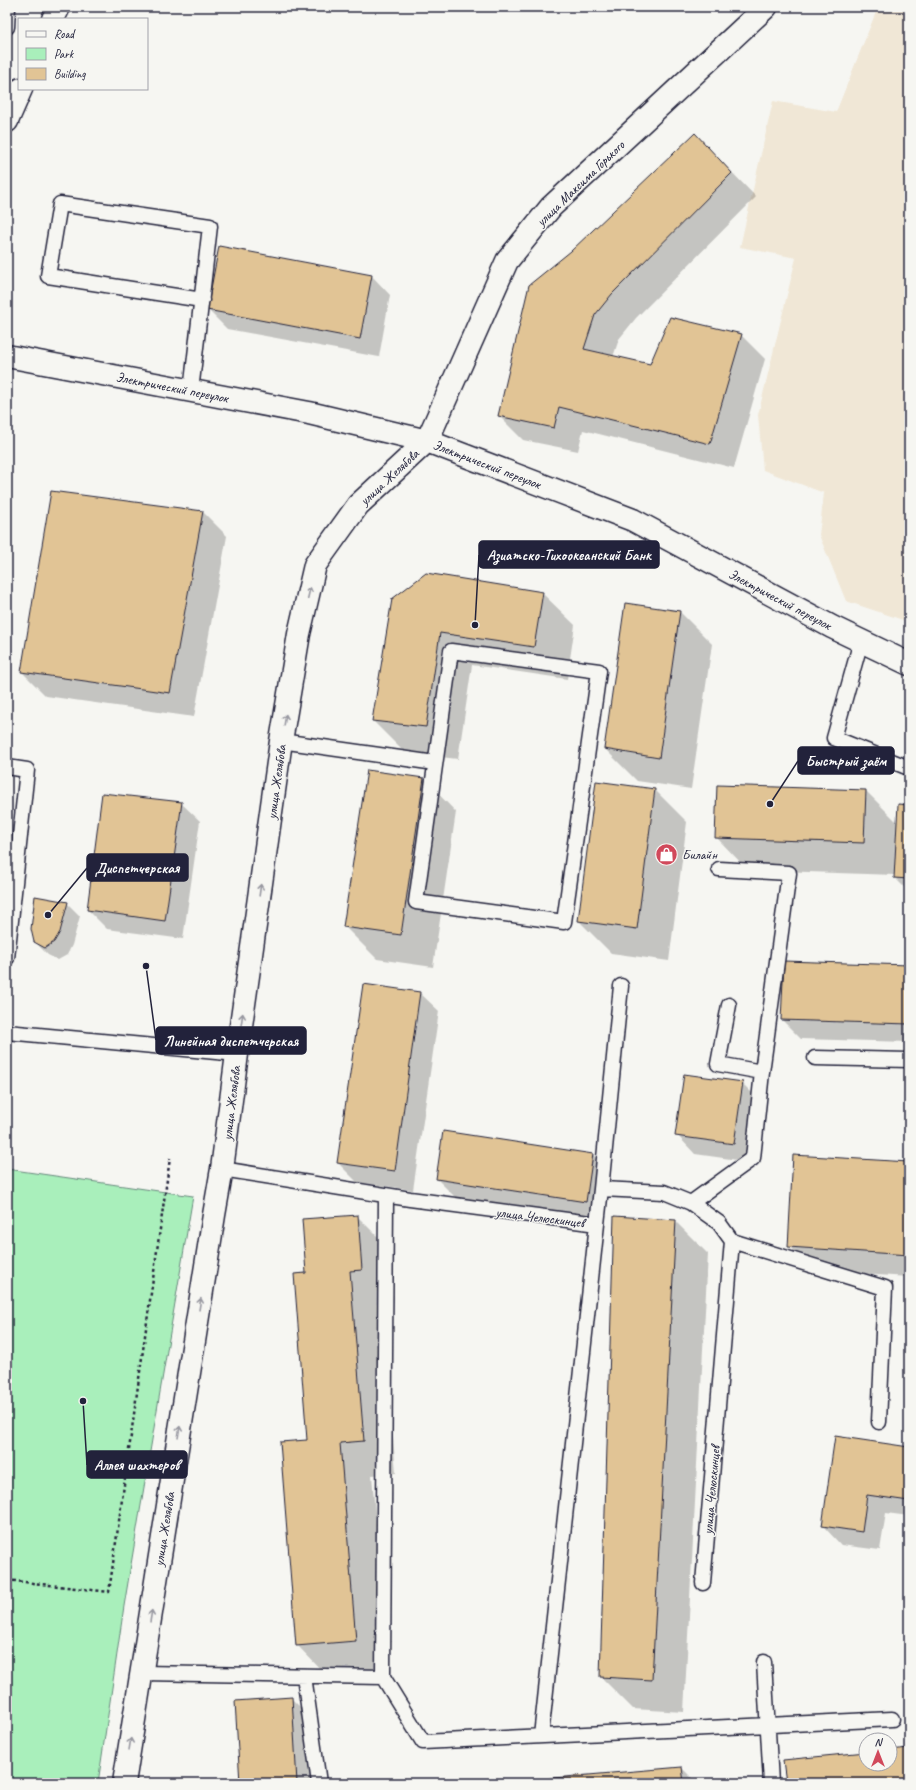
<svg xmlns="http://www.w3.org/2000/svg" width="916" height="1790" viewBox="0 0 916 1790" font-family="Caveat,sans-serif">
<rect width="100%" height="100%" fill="#f6f6f2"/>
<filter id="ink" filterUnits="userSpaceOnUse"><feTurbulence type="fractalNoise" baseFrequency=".025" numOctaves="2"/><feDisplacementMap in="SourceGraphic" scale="8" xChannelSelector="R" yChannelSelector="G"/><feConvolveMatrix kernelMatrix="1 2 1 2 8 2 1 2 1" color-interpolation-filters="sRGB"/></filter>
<g filter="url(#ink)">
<path fill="#f0e7d6" d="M878,7h31v615l-63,-21 -27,-66 5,-42 -61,-23 -5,-55 38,-157 -56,-11 33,-146 63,11z"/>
<path fill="#a9efbb" stroke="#66887b" d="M7,1169l186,27 -69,410 -26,177h-91z"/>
<path fill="#0003" d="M719,159l37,38 -120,121 -17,21 -6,18 37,8 91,-30 24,24 -31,109 -151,-38 -5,21 -55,-11 -24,-24z
M219,248l153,28 18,19 -11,62 -152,-28 -19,-19z
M52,493l151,19 24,24 -33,181 -148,-21 -24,-24z
M542,593l33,32 -8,54 -95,-14 -14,94 -53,-6 -32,-32 20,-122z
M680,612l32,32 -21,145 -54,-8 -32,-32z
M424,779l32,33 -23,155 -56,-8 -32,-32z
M655,790l32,32 -18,139 -58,-8 -32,-32z
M866,791l32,32 11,-17v86l-14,-14v-3l-147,-5 -32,-33z
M103,794l78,9 19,18 -17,118 -76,-10 -19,-19z
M67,903l13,13 -8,29 -5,10 -9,5 -10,-5 -13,-13z
M909,966v76l-108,-3 -19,-19z
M420,993l19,18 -26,179 -56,-8 -19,-19z
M742,1083l19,19 -9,60 -57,-8 -18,-19z
M593,1155l18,18 -7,47 -148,-22 -19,-19z
M909,1163v114l-96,-6 -24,-25z
M357,1216l33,33 4,53 -12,1 14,170 -24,2 16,198 -59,5 -32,-33 11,-204 -1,-167z
M675,1221l33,33 -24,458 -51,-3 -32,-32z
M909,1448v68l-23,-3 -6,37 -39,-5 -18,-19z
M291,1698l24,24 4,61h-78z
M682,1768l15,15h-190z"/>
<path fill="#e1c495" stroke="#22223b" d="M695,133l37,40 -120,121 -17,21 -11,34 66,15 20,-47 72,17 -32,110 -151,-37 -5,21 -56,-12 31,-131 42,-34z
M219,246l153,29 -12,64 -153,-29z
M51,491l152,20 -33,182 -149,-21z
M426,573l117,19 -9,55 -94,-14 -14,94 -54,-6 20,-122z
M625,603l55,8 -21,147 -55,-9z
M367,770l57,8 -23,157 -58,-8z
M596,781l59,8 -18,140 -59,-8z
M717,785l149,5 -2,53 -149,-5z
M102,793l80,9 -17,119 -78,-11z
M898,804l11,1v74l-15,-1z
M35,896l33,6 -8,30 -6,10 -9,6 -11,-6 -3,-13z
M784,961l125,4v59l-128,-4z
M363,984l57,8 -25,179 -58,-8z
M684,1074l59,8 -9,62 -59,-8z
M443,1131l150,23 -7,48 -150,-23z
M793,1155l116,7v93l-121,-8z
M358,1215l4,55 -12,1 14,170 -24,2 16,198 -60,5 -16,-204 27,-2 -13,-166 12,-1 -4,-54z
M614,1216l62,4 -24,460 -52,-3z
M835,1436l74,11v54l-42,-6 -5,37 -40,-6z
M292,1697l5,86h-57l-5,-82z
M909,1748v35h-123l-3,-23 83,-8v12h24v-14z
M682,1767l2,16h-189z"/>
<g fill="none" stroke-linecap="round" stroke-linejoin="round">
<defs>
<path id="lane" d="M7,27l1,-20
M191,391l19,-165 -150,-22 -12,72 154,24
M861,641l-27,97 75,30
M451,651l148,20 -35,251 -148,-20z
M281,741l154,22
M7,767l20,3 -20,188
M719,869l70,4 -27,199
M7,1032l230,22
M815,1058l94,2
M222,1169l188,30 187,25 4,-35 63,3 27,11 28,20 13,18 -29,342
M601,1189l20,-203
M691,1203l62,-45 9,-86 -44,-8 11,-59
M732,1241l153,47 -6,134
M764,1662l7,121
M142,1673l241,4 40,65 469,-23
M304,1676l15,107
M383,1677l3,-481
M541,1736l56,-512"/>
<path id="street" d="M53,19l6,-12
M7,121l14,-32"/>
<path id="secondary" d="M7,356l302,57 118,28 206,79 199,107 77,37
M124,1783l90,-568 8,-46 15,-115 44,-313 18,-107 16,-69 43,-60 69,-64 80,-180 44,-54 215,-200"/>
</defs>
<use href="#lane" stroke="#22223b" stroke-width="17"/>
<use href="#street" stroke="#22223b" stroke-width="25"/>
<use href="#secondary" stroke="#22223b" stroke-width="25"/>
<path stroke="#22223b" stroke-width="2.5" stroke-dasharray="3 3" stroke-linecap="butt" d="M7,1580l102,12 61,-434"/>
<use href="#lane" stroke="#f6f6f2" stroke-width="14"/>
<use href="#street" stroke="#f6f6f2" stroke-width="22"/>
<use href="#secondary" stroke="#f6f6f2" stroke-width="22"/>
</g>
<defs><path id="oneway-shaft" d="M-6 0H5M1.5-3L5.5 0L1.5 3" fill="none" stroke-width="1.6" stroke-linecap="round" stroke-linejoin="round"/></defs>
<g stroke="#9797a0">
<use href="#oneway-shaft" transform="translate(309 593) rotate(-77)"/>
<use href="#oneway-shaft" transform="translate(285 720) rotate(-81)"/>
<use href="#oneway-shaft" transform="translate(260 890) rotate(-82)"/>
<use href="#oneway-shaft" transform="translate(242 1019) rotate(-82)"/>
<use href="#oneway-shaft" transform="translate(200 1304) rotate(-81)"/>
<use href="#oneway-shaft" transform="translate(179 1432) rotate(-81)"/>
<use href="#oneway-shaft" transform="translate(151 1616) rotate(-81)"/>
<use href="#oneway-shaft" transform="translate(130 1744) rotate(-81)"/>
</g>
</g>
<defs>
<symbol id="shop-disc" viewBox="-11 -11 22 22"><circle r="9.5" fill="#d1495b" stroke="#f6f6f2"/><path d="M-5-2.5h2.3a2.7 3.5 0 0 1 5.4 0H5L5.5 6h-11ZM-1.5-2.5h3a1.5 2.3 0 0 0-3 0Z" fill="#fff"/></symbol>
</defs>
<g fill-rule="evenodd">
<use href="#shop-disc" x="654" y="842" width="25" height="25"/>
</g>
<g text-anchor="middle" stroke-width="3" stroke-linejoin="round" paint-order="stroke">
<g font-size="14" fill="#22223b" stroke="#f6f6f2">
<text transform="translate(580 183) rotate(-44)" y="5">улица Максима Горького</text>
<text transform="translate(172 387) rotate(11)" y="5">Электрический переулок</text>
<text transform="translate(487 464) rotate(21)" y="5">Электрический переулок</text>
<text transform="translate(389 477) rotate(-43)" y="5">улица Желябова</text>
<text transform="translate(780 599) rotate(28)" y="5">Электрический переулок</text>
<text transform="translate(276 782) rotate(-82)" y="5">улица Желябова</text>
<text transform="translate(231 1103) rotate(-83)" y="5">улица Желябова</text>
<text transform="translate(540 1217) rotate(7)" y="5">улица Челюскинцев</text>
<text transform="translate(711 1490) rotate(-85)" y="5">улица Челюскинцев</text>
<text transform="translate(164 1529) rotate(-81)" y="5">улица Желябова</text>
</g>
<g font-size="14" fill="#22223b" stroke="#f6f6f2" text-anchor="start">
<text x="682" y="859">Билайн</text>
</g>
</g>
<path fill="none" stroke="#22223b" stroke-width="1.5" d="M475 625L479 555M770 804L798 761M48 915L87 868M146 966L156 1040M83 1401L87 1465"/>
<g fill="#22223b" stroke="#f6f6f2" stroke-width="1.5">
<circle cx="475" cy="625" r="4"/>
<circle cx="770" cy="804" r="4"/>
<circle cx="48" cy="915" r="4"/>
<circle cx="146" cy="966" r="4"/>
<circle cx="83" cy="1401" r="4"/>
</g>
<g fill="#22223b" stroke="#22223b" stroke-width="1.5">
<rect x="479" y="541" width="180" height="27" rx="4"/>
<rect x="798" y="747" width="96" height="27" rx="4"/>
<rect x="87" y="854" width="101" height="27" rx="4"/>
<rect x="156" y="1027" width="150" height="27" rx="4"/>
<rect x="87" y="1451" width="100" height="27" rx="4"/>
</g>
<g font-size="15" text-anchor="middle" font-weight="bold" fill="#fff">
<text x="569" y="560">Азиатско-Тихоокеанский Банк</text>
<text x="846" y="766">Быстрый заём</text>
<text x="137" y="873">Диспетчерская</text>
<text x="231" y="1046">Линейная диспетчерская</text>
<text x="137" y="1470">Аллея шахтеров</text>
</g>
<rect width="916" height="1790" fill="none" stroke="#f6f6f2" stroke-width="24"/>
<rect x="12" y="12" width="892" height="1766" fill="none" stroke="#22223b" stroke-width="1.5" filter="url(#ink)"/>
<rect x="18" y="18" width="130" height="72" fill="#f6f6f2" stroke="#a1a1a9"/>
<rect x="26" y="31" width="20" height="6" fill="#f6f6f2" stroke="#a1a1a9"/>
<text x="54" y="38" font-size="12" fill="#22223b">Road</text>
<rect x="26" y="48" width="20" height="12" fill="#a9efbb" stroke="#a1a1a9"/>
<text x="54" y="58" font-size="12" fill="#22223b">Park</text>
<rect x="26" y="68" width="20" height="12" fill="#e1c495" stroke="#a1a1a9"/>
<text x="54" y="78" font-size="12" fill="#22223b">Building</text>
<g transform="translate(878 1752)"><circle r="19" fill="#f6f6f2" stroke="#a1a1a9"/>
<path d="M0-3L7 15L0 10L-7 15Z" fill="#d1495b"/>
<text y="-6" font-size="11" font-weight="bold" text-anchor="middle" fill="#22223b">N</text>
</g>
</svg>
